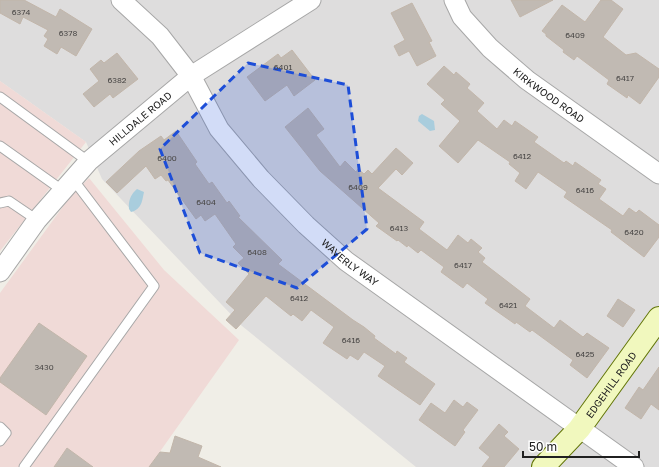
<svg xmlns="http://www.w3.org/2000/svg" width="659" height="467" viewBox="0 0 659 467" font-family="'Golos Text',sans-serif">
<rect width="100%" height="100%" fill="#f0eee7"/>
<path fill="#dedddd" d="M0,0h659v467h-243l-174,-141 -140,-147 -16,-37 -86,-61z"/>
<path fill="#f0dad7" d="M0,81l86,61 -86,109z
M89,178l75,92 75,70 -90,127h-149v-174l70,-96z"/>
<path fill="#a9cddd" d="M422,114l12,7 1,9 -5,1 -12,-10 1,-5z
M137,189l7,3c-2,9 -2,17 -13,20l-2,-3c-1,-8 2,-15 8,-20z"/>
<path fill="#c1bab3" stroke="#c2b6aa" d="M0,0h24l32,17 4,-8 32,20 -16,27 -15,-9 -4,7 -13,-8 4,-7 -4,-3 4,-6 -25,-13 -3,7 -20,-11z
M511,0h42l-33,17z
M601,0h10l12,9 -20,28 23,18 10,-2 23,16v8l-19,27 -12,-9 -1,3 -20,-14 2,-4 -32,-24 -3,4 -11,-8 1,-2 -18,-14v-2l-4,-3 20,-26 23,17z
M412,3l20,38 -3,1 7,14 -19,10 -8,-15 -10,5 -5,-10 11,-6 -14,-27z
M292,50l23,30 -21,16 -7,-11 -22,16 -18,-24 31,-23 3,4z
M117,53l21,26 -25,19 -3,-4 -16,13 -11,-13 16,-13 -9,-12 11,-9 3,3z
M444,66l10,9 2,-3 14,12 -3,4 17,15 -7,8 20,18 7,-9 8,6 3,-5 23,16 -4,5 30,21 2,-2 7,5 2,-4 26,18 -3,4 8,5 -7,10 24,17 6,-8 7,5 3,-3 20,15v12l-15,20 -33,-25 1,-2 -48,-33 3,-5 -29,-20 -12,17 -11,-8 5,-8 -11,-9 1,-2 -32,-22 -20,23 -19,-17 21,-25 -19,-17 4,-4 -18,-16z
M308,108l16,21 -8,6 24,32 5,-6 11,11 2,-3 6,5 4,-4 4,4 24,-26 17,15 -11,12 -6,-6 -18,19 46,34 -5,7 28,21 11,-15 10,8 3,-4 11,9 -4,4 7,6 -3,4 48,37 -5,7 29,22 6,-8 23,17 4,-4 22,15 -22,30 -17,-13 3,-5 -41,-30 -2,2 -14,-10 -1,2 -30,-21 3,-4 -21,-16 -4,5 -22,-16 3,-5 -23,-17 -3,3 -10,-8 -1,2 -9,-7 -1,1 -21,-15 3,-3 -59,-52 -35,-44z
M176,131l21,31 -2,2 14,20 3,-2 15,21 2,-2 11,15 -2,1 44,43 -4,4 75,56 11,7 11,9 -1,2 22,16 1,-3 10,7 -3,4 31,22 -15,21 -42,-29 7,-10 -21,-14 -6,8 -8,-5 -3,4 -24,-16 11,-16 -23,-17 -9,11 -9,-7 -2,2 -25,-20 -30,33 -10,-9 9,-10 -9,-8 23,-28 -11,-11 6,-5 -11,-11 3,-3 -21,-30 -10,7 -4,-6 -5,4 -28,-39 -2,1 -5,-6 -6,4 -9,-13 -29,27 -11,-11 33,-31 22,-15 3,4z
M618,299l17,11 -12,17 -16,-11z
M39,323l48,33 -41,59 -46,-33v-4z
M659,367v43l-8,-6 -10,15 -16,-11 14,-21 4,3z
M454,400l9,7 4,-5 11,8 -15,20 2,2 -10,14 -36,-26 12,-17 14,10z
M499,424l9,8 -4,4 15,13 -15,18h-22l8,-10 -11,-9z
M175,436l27,10 -4,11 23,10h-72l11,-15 10,1z
M67,448l26,19h-39z"/>
<g fill="none" stroke-linecap="round" stroke-linejoin="round">
<defs>
<path id="lane" d="M0,97l89,65
M0,146l62,44
M0,203l9,-2 28,19
M0,427l6,6 -6,8
M24,467l130,-181 -82,-108"/>
<g id="street">
<path id="s1" d="M121,0l39,36 31,40 28,53 42,50 45,46 40,36 288,206"/>
<path id="s2" d="M454,0l8,17 28,31 37,32 132,94"/>
<path id="s3" d="M0,272l37,-52 52,-59 102,-85 120,-76"/>
</g>
<g id="secondary">
<path id="s4" d="M543,467l36,-38 80,-111"/>
</g>
</defs>
<use href="#lane" stroke="#a7a7a7" stroke-width="11"/>
<use href="#street" stroke="#a7a7a7" stroke-width="21"/>
<use href="#secondary" stroke="#637608" stroke-width="24"/>
<use href="#lane" stroke="#fff" stroke-width="9"/>
<use href="#street" stroke="#fff" stroke-width="19"/>
<use href="#secondary" stroke="#f1f8be" stroke-width="22"/>
</g>
<path fill="#1d4ed8" fill-opacity="0.2" stroke="#1d4ed8" stroke-width="3" stroke-dasharray="8 5" stroke-linejoin="round" d="M248,63l100,22 19,144 -70,59 -97,-35 -40,-104z"/>
<g text-anchor="middle" stroke-width="4" stroke-linejoin="round" paint-order="stroke">
<g font-size="8" fill="#484645">
<text x="21" y="15">6374</text>
<text x="68" y="36">6378</text>
<text x="575" y="38">6409</text>
<text x="283" y="70">6401</text>
<text x="625" y="81">6417</text>
<text x="117" y="83">6382</text>
<text x="522" y="159">6412</text>
<text x="167" y="161">6400</text>
<text x="358" y="190">6409</text>
<text x="585" y="193">6416</text>
<text x="206" y="205">6404</text>
<text x="399" y="231">6413</text>
<text x="634" y="235">6420</text>
<text x="257" y="255">6408</text>
<text x="463" y="268">6417</text>
<text x="299" y="301">6412</text>
<text x="508" y="308">6421</text>
<text x="351" y="343">6416</text>
<text x="585" y="357">6425</text>
<text x="44" y="370">3430</text>
</g>
<g font-size="10" fill="#202020" stroke="#fff">
<text dy="4" stroke="none"><textPath href="#s2" startOffset="136">KIRKWOOD ROAD</textPath></text>
<text dy="4" stroke="none"><textPath href="#s3" startOffset="209">HILLDALE ROAD</textPath></text>
<text dy="4" stroke="none"><textPath href="#s1" startOffset="351">WAVERLY WAY</textPath></text>
<text dy="4" stroke="none"><textPath href="#s4" startOffset="107">EDGEHILL ROAD</textPath></text>
</g>
</g>
<path d="M523 451v6h116v-6" fill="none" stroke="#202020" stroke-width="2"/>
<text x="529" y="451" font-size="12" fill="#202020" stroke="#ffffff" stroke-width="3" paint-order="stroke">50 m</text>
</svg>
